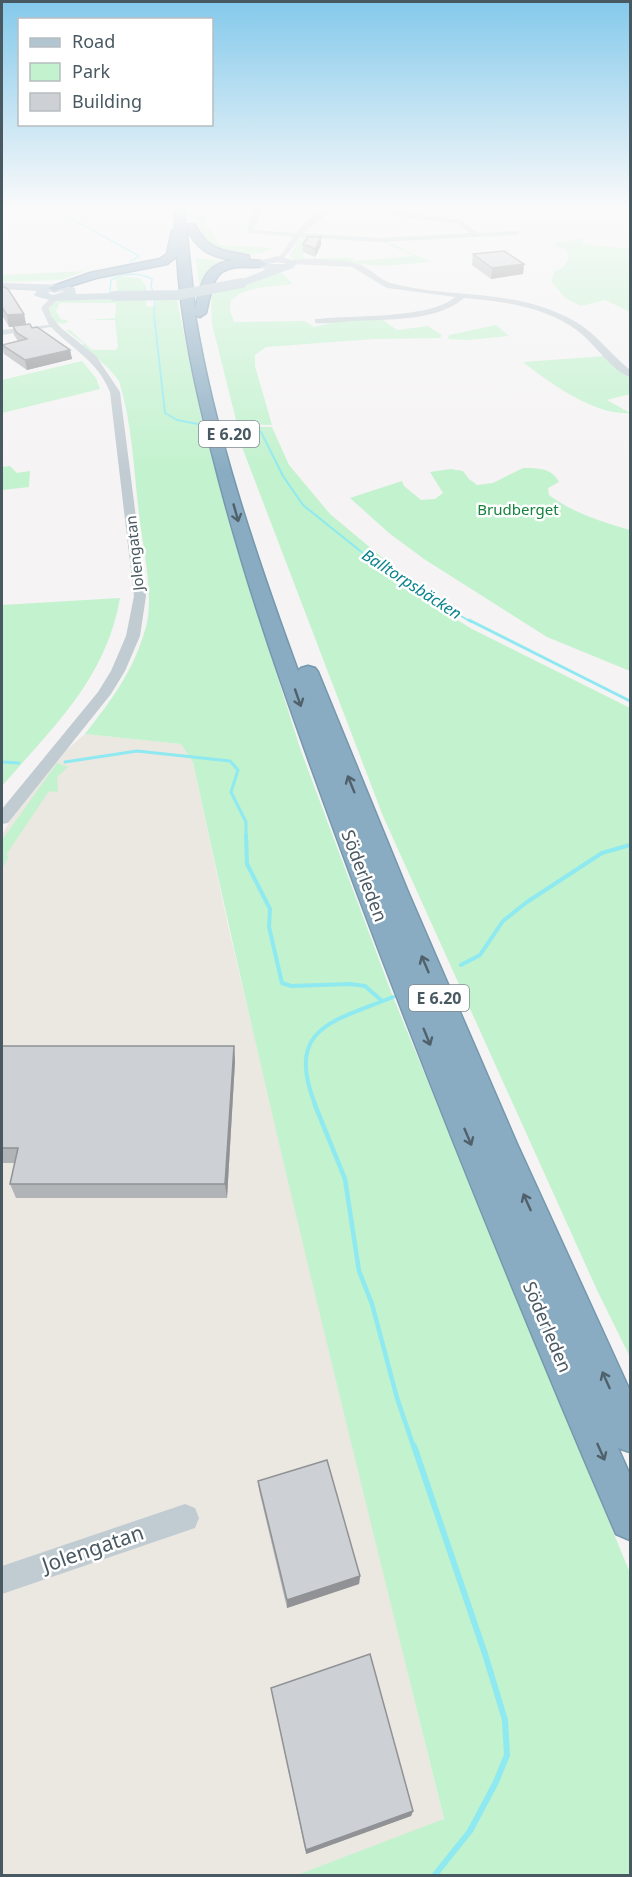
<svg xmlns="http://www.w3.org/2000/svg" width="632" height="1877" viewBox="0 0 632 1877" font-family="'Noto Sans',sans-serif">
<rect width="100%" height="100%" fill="#f5f3f3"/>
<path fill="#ebe7e1" d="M85,734l96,10 12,18 35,164 105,442 111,452 -147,55h-295v-1040l16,-28 38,-48z"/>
<path fill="#c2f2ce" d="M194,208h11l2,18 13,19 53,3c-7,8 -46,8 -57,3 -7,-3 -15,-14 -20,-20z
M306,237l19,1 -18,6 -5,9 2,5h49v3l62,-5 -33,-14 4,-1 45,21 -48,4 -89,-7 -4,-3 7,-12 -2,-1 2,-4z
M584,238l-2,6 48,5v63l-25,-12 -24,6 -16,-8 -14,-17 4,-10 8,-3 7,-12 -5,-7 -13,-5z
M199,258l30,4 -19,6 -10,23 -4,-32z
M85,271l-24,9 -59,2v-7z
M280,271l13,13 -36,4 -16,5 -10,7 -1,11 4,11 71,-1 9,6 29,-7 37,-2 17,12 31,-4 14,9 -2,3 -66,1 -108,8 -11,8v11l17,59 -35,-1 -25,-100 -1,-31z
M122,277l18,1c9,9 7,16 6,28l9,1 2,-10 19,-1 27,129 30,112 68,214 92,246 237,576v302h-333l147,-56c-87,-351 -175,-703 -251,-1057l-12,-18 -96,-10c28,-36 48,-62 61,-107 8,-29 -2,-74 -6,-105 -6,-46 -7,-96 -21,-141 -9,-14 -25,-24 -37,-36l2,-1 -18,-14h4l22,20h24l2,-3 -3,-27h-28l28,-2 1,-15h-56l-4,8 5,8 8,2 -5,3 -9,-2 -5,-5v-11l7,-6 56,-6 4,-4 -1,-11z
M496,325l13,11 -42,4 -19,-1 1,-4z
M605,356l14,15 11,7v16l-23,6 23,13c-35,3 -80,-30 -107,-51z
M82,361l14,17 4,11 -98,24v-33z
M234,426l38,1 17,38 41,49 55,46 -6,6v6l93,57 158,79v649l-33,-67 -214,-474z
M10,466l7,7 13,-2 -1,16 -27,3v-23z
M523,468c15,0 29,0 36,14l-11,6 1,7c24,18 53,27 81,35v141l-83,-34 -123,-78 -35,-26 -39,-35 52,-17 2,5 17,14 14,-1 8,-6 -13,-21 21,-3 12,2 6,8 8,6 16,-2z
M120,598c-14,81 -67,129 -118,188v-181z
M57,763l11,4 -11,10 1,15 -9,-1 -43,64 3,1 -7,13v-29z"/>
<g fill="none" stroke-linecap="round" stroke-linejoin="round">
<path stroke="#8ee9f0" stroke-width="1.5" d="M59,208l6,7 74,41 -9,6
M110,293l1,-13c13,-7 28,-8 41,-1l-1,8 4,8 -1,21"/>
<path stroke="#8ee9f0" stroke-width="2" d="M154,315l11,98 12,7 26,5
M234,426l20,1 7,5 22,44 20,29 76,61 92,56"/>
<path stroke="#8ee9f0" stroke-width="3" d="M469,620l161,81
M2,762l17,1
M65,762l72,-11 93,10 8,9 -7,22 15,30v14"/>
<path stroke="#8ee9f0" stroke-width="4" d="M246,835l1,29 23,45 -1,18 13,56 9,3 59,-2 15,2 16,14
M461,965l19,-10 23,-34 24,-19 75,-49 28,-8
M316,1107c-32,-80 16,-85 77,-110"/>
<path stroke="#8ee9f0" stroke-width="4.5" d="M315,1105l30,74 14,92 13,33 25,94 17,50"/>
<path stroke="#8ee9f0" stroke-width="6" d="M414,1446l71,208 20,66 2,35 -11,27 -26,49 -36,45"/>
<defs>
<path id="highway" d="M175,208h10v17l9,-1c17,29 25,25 55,32v4l12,1 6,3c-6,4 -12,3 -19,3 -36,-2 -35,17 -42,46l-6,4 -5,-2c20,121 61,241 103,356l3,-3 7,-2 7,2 3,4 90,220 109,252 113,247v61l-12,-4 12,27v65l-14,-6c-107,-250 -210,-503 -302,-759 -38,-105 -74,-210 -101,-318 -17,-66 -32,-133 -36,-201l-10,8 -71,14 -42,13 -6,-3 42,-15 70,-14 7,-5 5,-23 3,-3zM186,227c10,22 24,30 48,33 -31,4 -33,24 -39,50z"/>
</defs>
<use href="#highway" stroke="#7598ae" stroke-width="3"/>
<path fill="#c1ccd2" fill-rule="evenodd" d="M255,208h6l-7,22 42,3c7,-11 27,-25 40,-25l-33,25 77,5 90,-5 -12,-9 -118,-16h22l98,12 18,13 39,-2 3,2 -3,2 -137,7 -80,-5 -18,24 -4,-2 15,-22 -43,-4 -3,-3z
M290,260c17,-2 58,-1 73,6 11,5 19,16 31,18 62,15 123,4 182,38 21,12 35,33 54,48v7c-17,-5 -36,-34 -52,-46 -32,-24 -75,-30 -114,-33 -27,24 -77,21 -112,23 -12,1 -25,3 -37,2v-4h3c34,-4 113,0 137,-22l-68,-9 -35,-21 -59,-3z
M52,296l7,2 -10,10 2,8 10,12 35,28 24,36 26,204 -6,40 -15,35 -14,23 -103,129 -6,1v-15l96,-117 13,-21 15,-35 8,-40 -24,-204c-13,-32 -37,-42 -59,-65l-49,8v-5l47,-5 -8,-17z
M185,1504l10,4 4,10 -4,10 -193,66v-28z"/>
<path fill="#b2c6d2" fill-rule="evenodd" d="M278,256l20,6 -5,6 -47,17h-8v-4l27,-11 -7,-5v-4zM278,262l9,2h-19z
M2,283l63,2 10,3 1,6 38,-1 5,3 -5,3 -61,2 -18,-5 -1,-2 3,-3 -35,-2zM65,291l-12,4 -5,-2 1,-1z"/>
<use href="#highway" fill="#8aacc2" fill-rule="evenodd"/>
<path stroke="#b2c6d2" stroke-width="10" d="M114,296l64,-1 64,-12"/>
</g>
<path fill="#b0b4b7" d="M321,237v8l-6,12 -12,-5v-8z
M473,254l51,10 -1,10 -32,5 -19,-14z
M2,286l22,28 2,10 44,26 2,9 -45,11 -23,-16 -2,-9 16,-4 -4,-6 -1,-8h-4l-7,-12z
M2,1046h232l1,15 -8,137h-211l-6,-14 5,-21h-13z
M258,1481l102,95 -1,8 -72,24 -28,-118z
M271,1688l142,123 -2,5 -105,38z"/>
<path fill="#909295" d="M321,237v8l-6,12v-8z
M524,264l-1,10 -32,5 1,-11z
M24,314l2,11 -17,2 -2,-12z
M70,350l2,9 -45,11 -2,-10z
M234,1046l1,15 -8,137 -2,-14z
M360,1576l-1,8 -72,24v-8z
M413,1811l-2,5 -105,38v-4z"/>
<path fill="#cdd1d5" stroke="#909295" stroke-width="1.5" d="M308,237h13l-6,12 -12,-5z
M504,251l20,13 -32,4 -19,-14z
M2,286l6,3 16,25 -17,1 -5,-8z
M30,324l2,4 5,-1 33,23 -45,10 -23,-15 25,-6 -10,-6 -4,-7z
M2,1046h232l-9,138h-215l8,-36h-16z
M327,1460l33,116 -73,24 -29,-119z
M370,1654l43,157 -107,39 -35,-162z"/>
<defs><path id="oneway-shaft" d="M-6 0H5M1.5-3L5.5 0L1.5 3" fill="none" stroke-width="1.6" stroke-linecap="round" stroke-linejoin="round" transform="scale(1.5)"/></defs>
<g stroke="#50616c">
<use href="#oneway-shaft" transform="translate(236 513) rotate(74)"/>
<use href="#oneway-shaft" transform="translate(298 698) rotate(71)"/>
<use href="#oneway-shaft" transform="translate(351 784) rotate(-112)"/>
<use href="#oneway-shaft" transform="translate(425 964) rotate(-113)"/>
<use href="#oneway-shaft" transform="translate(427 1037) rotate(68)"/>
<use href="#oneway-shaft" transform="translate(468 1137) rotate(67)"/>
<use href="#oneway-shaft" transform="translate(527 1202) rotate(-114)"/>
<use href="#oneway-shaft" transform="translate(606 1380) rotate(-114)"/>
<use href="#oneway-shaft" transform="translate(601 1452) rotate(66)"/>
</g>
<linearGradient id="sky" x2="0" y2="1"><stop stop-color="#84c9eb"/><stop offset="0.44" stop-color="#fafafa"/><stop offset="1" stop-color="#fafafa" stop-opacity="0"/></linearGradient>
<rect width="632" height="471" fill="url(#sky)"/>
<g text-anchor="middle" stroke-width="5" stroke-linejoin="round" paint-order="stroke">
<g font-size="15" fill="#14833d" stroke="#fff">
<text x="518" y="515">Brudberget</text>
</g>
<g font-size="15" fill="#495962" stroke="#fff">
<text transform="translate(135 553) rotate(-96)" y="5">Jolengatan</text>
</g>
<g fill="#fff" stroke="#808b91" stroke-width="1.5">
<rect x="199" y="421" width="60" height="26" rx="4.5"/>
<rect x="409" y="985" width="60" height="26" rx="4.5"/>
</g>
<g font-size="16" font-weight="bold" fill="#495962">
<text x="229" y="440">E 6.20</text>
<text x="439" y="1004">E 6.20</text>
</g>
<g font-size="16" font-style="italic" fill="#0a838e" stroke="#fff">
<text transform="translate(412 584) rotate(33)" y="6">Balltorpsbäcken</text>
</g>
<g font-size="18" fill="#495962" stroke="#fff">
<text transform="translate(364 876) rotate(69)" y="6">Söderleden</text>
<text transform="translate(547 1327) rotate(67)" y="6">Söderleden</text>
</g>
<g font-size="21" fill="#495962" stroke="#fff">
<text transform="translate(93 1549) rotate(-19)" y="7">Jolengatan</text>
</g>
</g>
<rect width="632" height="1877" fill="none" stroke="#495962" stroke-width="6"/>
<rect x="18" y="18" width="195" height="108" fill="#ffffff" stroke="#b6bdc0" stroke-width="1.5"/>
<rect x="30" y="38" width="30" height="9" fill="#b2c6d2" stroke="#b6bdc0" stroke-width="1.5"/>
<text x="72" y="48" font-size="18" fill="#495962">Road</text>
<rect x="30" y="63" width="30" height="18" fill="#c2f2ce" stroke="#b6bdc0" stroke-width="1.5"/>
<text x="72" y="78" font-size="18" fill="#495962">Park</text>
<rect x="30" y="93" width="30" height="18" fill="#cdd1d5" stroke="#b6bdc0" stroke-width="1.5"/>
<text x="72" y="108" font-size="18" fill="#495962">Building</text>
</svg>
